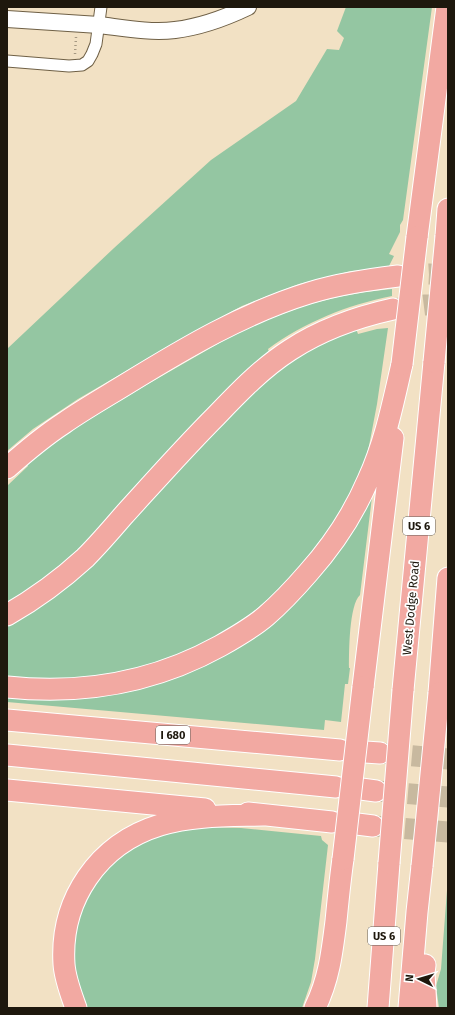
<svg xmlns="http://www.w3.org/2000/svg" width="455" height="1015" viewBox="0 0 455 1015" font-family="'Fira Sans',sans-serif">
<rect width="100%" height="100%" fill="#f2e1c4"/>
<path fill="#94c6a2" d="M346,7h86l-29,213 -3,5v7l-11,22 5,2 -6,12 -37,3 -52,13 -57,22 -61,33 -103,60 -45,30 -26,22v-102l107,-101 97,-88 85,-59 31,-52 12,1 5,-12 -7,-7z
M392,289v7c-45,9 -87,26 -124,53l1,3 -26,22 -160,172 -21,20 -37,27 -18,10v-117l21,-20 -2,-3 47,-34 75,-45 87,-50 39,-17 36,-13 28,-7 27,-5z
M354,323l4,11 19,-5 11,-1 -11,76 -8,42 -4,15 -14,35 -36,55 -43,45 -20,17 -18,13 -29,17 -29,13 -46,15 -33,5 -50,4 -40,-3v-52l249,-243z
M372,497l-12,98c-11,10 -11,57 -11,73h1l-2,16h-3l-4,38 -16,-2 -1,10 -317,-28v-10l25,2 194,-42z
M191,827l50,1 80,8 1,4 6,5 -13,114 -4,23 -9,26h-217l-2,-3 -12,-52 8,-46 28,-44 40,-27z
M448,877v131h-9l-3,-22 5,-17z"/>
<g fill="none" stroke-linecap="round" stroke-linejoin="round">
<path stroke="#c8b99f" stroke-width="21" stroke-dasharray="21 10" stroke-linecap="butt" d="M398,276l31,-2 19,1
M393,309l32,-4h23
M381,753l67,6
M377,791l71,6
M374,826l74,6"/>
<defs>
<path id="minor" d="M7,61l62,5 13,-1 6,-4 4,-7 4,-10 5,-37"/>
<path id="secondary" d="M7,19c31,2 61,4 92,6 25,3 51,8 76,5 25,-3 50,-12 73,-23"/>
<path id="motorway" d="M446,236l2,-27
M417,237l30,-230
M7,468c18,-16 37,-32 57,-45 20,-14 43,-27 64,-40 57,-35 116,-70 181,-90 29,-9 58,-13 89,-17
M7,615c28,-16 54,-35 78,-57 13,-13 26,-28 38,-42 31,-34 61,-68 93,-100 23,-24 46,-48 74,-66 32,-21 67,-33 103,-41
M7,687c76,8 146,-4 213,-41 16,-9 32,-18 46,-30 15,-13 29,-28 42,-43 25,-28 45,-58 60,-93 17,-37 25,-77 34,-116
M363,687l30,-249
M403,690l31,-328
M439,693l9,-115
M7,720l333,30
M365,752l15,1
M7,755l329,32
M361,789l15,2
M7,790l198,19
M248,813l84,9
M357,824l16,2
M425,965l-1,8 2,35
M76,1008c-5,-14 -11,-29 -12,-44 -4,-64 34,-120 96,-139 33,-10 69,-9 103,-10
M315,1008c14,-29 17,-55 21,-87 2,-20 4,-41 7,-62
M378,1008l11,-145
M409,1008l8,-96 5,-46"/>
</defs>
<use href="#minor" stroke="#6f6046" stroke-width="13"/>
<use href="#secondary" stroke="#6f6046" stroke-width="18"/>
<use href="#motorway" stroke="#fff" stroke-width="23"/>
<path stroke="#a59882" stroke-width="2.5" stroke-dasharray="1 3" stroke-linecap="butt" d="M75,54l1,-17"/>
<use href="#minor" stroke="#fff" stroke-width="11"/>
<use href="#secondary" stroke="#fff" stroke-width="16"/>
<use href="#motorway" stroke="#f2a9a2" stroke-width="21"/>
<defs>
<path id="motorway-bridge" d="M434,362l12,-126
M402,364l15,-127
M343,859l20,-172
M389,863l14,-173
M422,866l17,-173"/>
</defs>
<use href="#motorway-bridge" stroke="#fff" stroke-width="23" stroke-linecap="butt"/>
<use href="#motorway-bridge" stroke="#f2a9a2" stroke-width="21"/>
</g>
<g text-anchor="middle" stroke-width="3.5" stroke-linejoin="round" paint-order="stroke">
<g fill="#fff" stroke="#625d56" stroke-width="1">
<rect x="403" y="517" width="32" height="18" rx="3"/>
<rect x="156" y="726" width="34" height="18" rx="3"/>
<rect x="368" y="927" width="32" height="18" rx="3"/>
</g>
<g font-size="11" font-weight="bold" fill="#1e180d">
<text x="419" y="530">US 6</text>
<text x="173" y="739">I 680</text>
<text x="384" y="940">US 6</text>
</g>
<g font-size="12" fill="#1e180d" stroke="#fff">
<text transform="translate(411 608) rotate(-85)" y="4">West Dodge Road</text>
</g>
</g>
<rect width="455" height="1015" fill="none" stroke="#1e180d" stroke-width="16"/>
<g transform="translate(419 979) rotate(275)" stroke="#ffffff" stroke-width="3" paint-order="stroke">
<path d="M0-3L7 15L0 10L-7 15Z" fill="#1e180d"/>
<text y="-6" font-size="11" font-weight="bold" text-anchor="middle" fill="#1e180d">N</text>
</g>
</svg>
